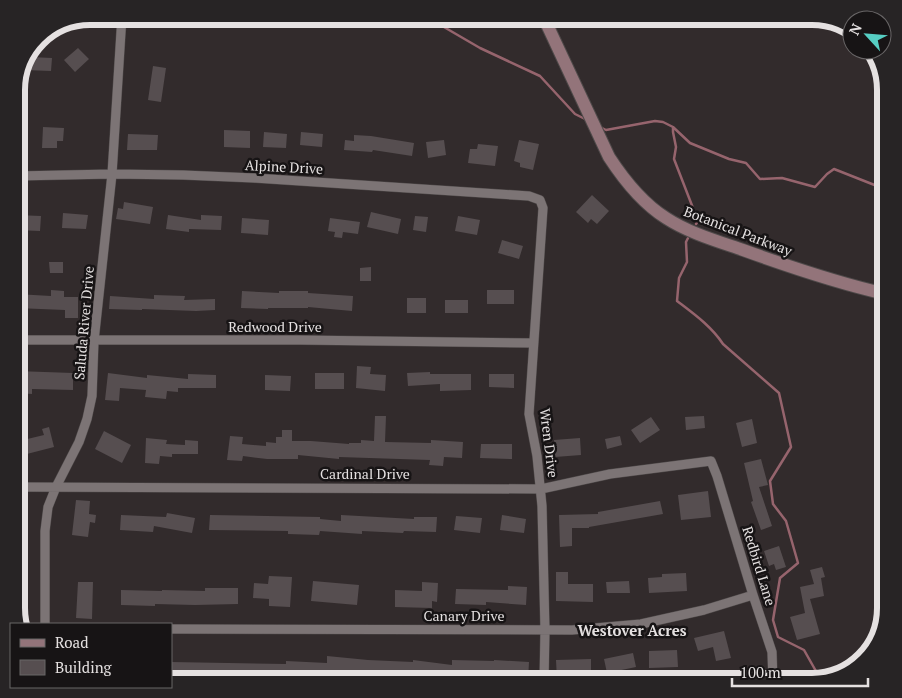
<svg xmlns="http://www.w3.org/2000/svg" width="902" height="698" viewBox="0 0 902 698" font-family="'PT Serif',serif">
<rect width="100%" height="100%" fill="#322b2c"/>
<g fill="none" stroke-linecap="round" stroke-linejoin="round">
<path stroke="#96646d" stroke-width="2.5" d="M425,16l55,32 60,28 35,38 12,6
M600,127l6,3 49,-9 8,1 10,5 17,16 39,16 17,4 14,16 22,-1 33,9 12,-13 7,-5 43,17
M673,127v5l3,15 -2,12 24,62 -2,3
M877,186l9,-18
M688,238l-2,4 1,20 -8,16 -2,23c17,13 34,25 46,43l56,49 12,54 -21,34 3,23 13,17 12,42 -18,15 -7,42 5,17 26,13 17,30"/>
</g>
<path fill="#564e50" d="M78,48l11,11 -14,13 -11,-12z
M30,57l22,1 -1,13 -27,-1z
M153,66l13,2 -5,34 -13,-2z
M43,127l21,1 -1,13h-6v7h-15z
M224,130l26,1v17l-26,-1z
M264,132l23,2 -1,14 -23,-1z
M301,132l22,2 -1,13 -22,-2z
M128,134l30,1 -1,15h-30z
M354,135l17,1 43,7 -2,13 -39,-6 -1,2 -28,-2 1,-10 9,1z
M444,140l2,15 -18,3 -2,-16z
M519,140l20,4 -6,26 -13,-3v-4l-6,-2z
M478,144l20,2 -3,20 -27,-3 2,-14h7z
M592,195l17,16 -12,13 -6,-5 -3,4 -12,-11z
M124,202l29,5 -3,17 -34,-5 2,-11 5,1z
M371,212l30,7 -3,15 -31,-7z
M63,213l25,2 -2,14 -24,-1z
M16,215l25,1 -1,15 -24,-1z
M168,215l33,5v-5l21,1 -1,14 -32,-1v3l-23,-3z
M415,216l13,1 -2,15 -13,-2z
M458,216l22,4 -3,15 -22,-4z
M242,218l27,2 -1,15 -27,-2z
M330,218l30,4 -2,12 -15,-2 -1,6 -8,-1 1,-5 -7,-1z
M502,240l21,6 -4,13 -21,-6z
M49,262h14v11h-13z
M371,267v14h-11v-13z
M51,290l13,1v6h14v21h-13v-8l-49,-2v-14l35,2z
M487,290h27v14h-27z
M242,291l37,2v-2h29v2l45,3 -1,15 -44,-4v1h-40v1l-27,-1z
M154,295l31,1 -1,4 31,-1v11l-19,1 -54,-2v1l-33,-1 1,-13 44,3z
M407,298h19v15h-19z
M445,300h23v13h-23z
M357,366l14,1 -1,7 16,1 -1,16 -29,-3z
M16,371l57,2v17l-41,-1v5l-14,-1v-7h-2z
M430,372v2h41v16l-31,1v-7l-32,2 -1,-13z
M108,373l39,5v-3l41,4v-5l28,1v13h-38v4l-11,-1 -1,8 -21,-2 1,-7 -26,-2 -1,13 -14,-1z
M315,373h29v16h-29z
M489,374h25v14l-25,-1z
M265,375l26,1 -1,15 -25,-1z
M375,416h11l-1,26 46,1v-3l32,2 -1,16 -18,-1 -1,9 -14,-1 1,-5 -91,-3v2l-41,-4v4h-31l-24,-3 -1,5 -15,-1 3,-24 13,1 -1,7 24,2v-4l10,1v-6h6v-7h10v11h19l38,3v-1h12v-3l13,1z
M704,416l1,12 -19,2 -1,-13z
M651,417l9,13 -20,13 -9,-13z
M752,419l5,24 -15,4 -6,-24z
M49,427l5,20 -31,8 -4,-14 25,-6 -2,-6z
M104,431l27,14 -9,18 -27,-14z
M620,436l2,9 -15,4 -2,-10z
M146,438l21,2 -1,4 19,1v-5l13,1v13h-26v3l-12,-1 -1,8 -14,-1z
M580,438l1,17 -26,2 -1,-17z
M481,444h31v15l-32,-1z
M761,459l7,26 -9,2 13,39 -11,4 -10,-28 2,-1 -9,-38z
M708,491l3,26 -30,3 -3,-25z
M76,500l14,1 -1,13 7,1 -1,8 -5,-1 -2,15 -16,-2z
M660,501l3,13 -74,13v1h-17v18l-12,1 -1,-32 39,-1v-2z
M167,513l28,5 -3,15 -38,-7 -1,6 -33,-2 1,-15 45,2z
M210,515l110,2v2l21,2v-6l73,4v-2h23l-1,15 -32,-1 -1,2 -41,-2v3l-42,-3 -1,4 -31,-1v-3l-79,-1z
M502,515l24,4 -2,14 -24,-3z
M456,516l26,2 -2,15 -26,-3z
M779,546l7,21 -10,3 -2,-6 -5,2 -5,-15z
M822,567l3,10 -4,1 3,18 -14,3 10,35 -23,6 -7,-23 15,-4 -5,-26 14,-3 -4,-14z
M556,572h12v12h25v18l-37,-1z
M686,573l1,18 -38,2 -1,-15 14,-1v-3z
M269,576l23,1 -2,30 -21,-1v-7l-16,-1 1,-15 14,1z
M313,581l46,4 -2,20 -46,-4z
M629,581l1,12h-23l-1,-11z
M78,582h15l-1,37 -16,-1z
M422,582l16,1 -1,19 -5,-1v7l-37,-1v-17l27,1z
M508,586l19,1 -1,18 -40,-3v3l-31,-1 1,-15 52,1z
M205,588h33v16l-43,1 -40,-1v2l-34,-1v-15l41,1v-1l43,1z
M724,631l7,27 -15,3 -3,-14 -15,4 -4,-13z
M677,650l1,17 -29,1v-17z
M633,653l3,14 -29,6 -3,-14z
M327,656l41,4 45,2v-2l39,5v-5l42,1v-1l35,2 -1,19 -42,-2v2l-27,1 -7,-1v-2l-48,-6v3l-53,-2 -1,8 -37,-4v4h-13v-6h-23v4l-81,-4v3h-25v-17l115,2v-3l41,2z
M591,659v13h-6v7l-28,1 -1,-20z"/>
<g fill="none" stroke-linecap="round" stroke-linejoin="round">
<defs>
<path id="street" d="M16,176l96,-2 71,1 71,3 275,18 11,4 3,8 -14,206 8,42 5,50 3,124 -1,52
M16,340h284l233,3
M16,487l525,2 69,-15 101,-13 6,15 36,119 19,57 1,30
M45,624v-93l3,-24 8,-20 23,-45 8,-23 5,-23 2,-55 18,-167 10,-158
M171,629l401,1 69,-6 63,-14 49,-15"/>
<path id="secondary" d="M543,16l66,141c15,23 33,46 57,61 23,15 51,23 77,32 47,17 94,33 143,44"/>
</defs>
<use href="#street" stroke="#4e4949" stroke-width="10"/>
<use href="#secondary" stroke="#4e4949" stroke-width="14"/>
<use href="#street" stroke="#7c7475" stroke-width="9"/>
<use href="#secondary" stroke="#93747a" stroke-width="12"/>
</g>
<g text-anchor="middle" stroke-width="5" stroke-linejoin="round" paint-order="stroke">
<g font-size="14" fill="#e5e1e1" stroke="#171415">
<text transform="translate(284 167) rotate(3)" y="5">Alpine Drive</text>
<text transform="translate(738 231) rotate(21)" y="5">Botanical Parkway</text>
<text transform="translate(84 323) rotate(-85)" y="5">Saluda River Drive</text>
<text x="275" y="332">Redwood Drive</text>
<text transform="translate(549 443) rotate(83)" y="5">Wren Drive</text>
<text x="365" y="479">Cardinal Drive</text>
<text transform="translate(759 566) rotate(73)" y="5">Redbird Lane</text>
<text x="464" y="621">Canary Drive</text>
</g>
<g font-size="15" font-weight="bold" fill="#e5e1e1" stroke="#171415">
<text x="632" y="636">Westover Acres</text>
</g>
</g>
<path d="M0 0H902V698H0ZM90 25H812A65 65 0 0 1 877 90V608A65 65 0 0 1 812 673H90A65 65 0 0 1 25 608V90A65 65 0 0 1 90 25Z" fill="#272425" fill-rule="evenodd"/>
<path fill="none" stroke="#e5e1e1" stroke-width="6" d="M90 25H812A65 65 0 0 1 877 90V608A65 65 0 0 1 812 673H90A65 65 0 0 1 25 608V90A65 65 0 0 1 90 25Z"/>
<rect x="10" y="623" width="162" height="65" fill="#171415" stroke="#696667"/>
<rect x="20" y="639" width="25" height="8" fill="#93747a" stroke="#696667"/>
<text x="55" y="648" font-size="15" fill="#e5e1e1">Road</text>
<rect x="20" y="660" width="25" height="15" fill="#564e50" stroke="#696667"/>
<text x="55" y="673" font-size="15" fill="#e5e1e1">Building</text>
<g transform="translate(867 35) rotate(296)"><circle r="24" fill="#171415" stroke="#696667"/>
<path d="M0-4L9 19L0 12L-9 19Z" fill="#56cec3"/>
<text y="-8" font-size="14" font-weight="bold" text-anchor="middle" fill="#e5e1e1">N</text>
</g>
<path d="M732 678v8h136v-8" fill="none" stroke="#e5e1e1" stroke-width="2.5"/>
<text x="740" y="678" font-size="15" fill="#e5e1e1" stroke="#171415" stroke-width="4" paint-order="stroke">100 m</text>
</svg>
